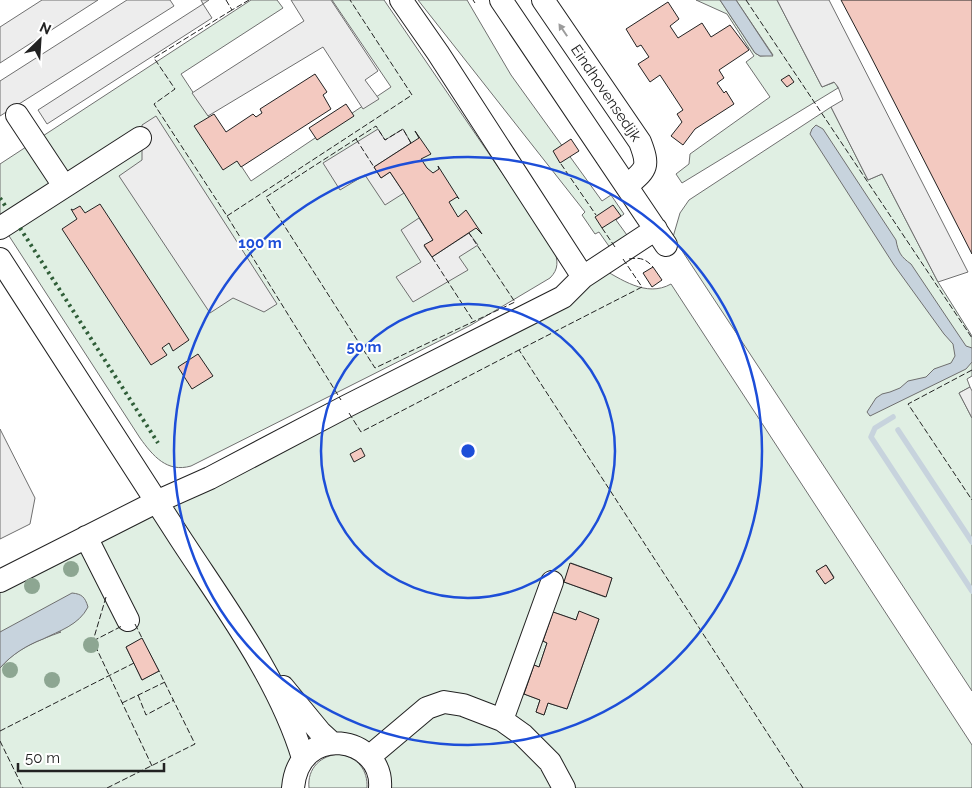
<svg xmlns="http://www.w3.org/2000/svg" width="972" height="788" viewBox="0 0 972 788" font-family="Raleway,sans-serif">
<rect width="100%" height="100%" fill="#fff"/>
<path fill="#e0efe3" stroke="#6f6f6f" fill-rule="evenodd" d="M251,0h26l6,8 -102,66 70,107 140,-94 -59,-87h52l170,249c4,12 5,20 -4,29l-79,47 -280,141c-24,7 -38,-10 -51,-28l-140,-216v-58z
M418,0h49l44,75 91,126 9,-6 13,19 -8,6 16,22 -19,10 -14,-20 -4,2 -13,-19 3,-3z
M696,0h24l35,53 5,3 13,-1 -37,-55h41l45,87 13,-5 3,6 -156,95 -6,-9 13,-10 1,-10 80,-57 -24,-35 8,-6 -27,-42z
M831,107l37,73 14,-6 56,108 34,54v40l-5,3 3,8 -11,6 13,25v273l-299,-454 7,-24 9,-13z
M599,267c22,12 47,31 72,17l301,461v43h-592l-5,-23 -55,-33h-25l-2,56h-293v-120c15,-19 39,-28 61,-36h-61v-51zM571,563l41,15 -7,19 -41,-15zM826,565l8,12 -9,7 -8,-13zM553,612l23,8 3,-8 20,7 -32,90 -19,-6 -4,12 -8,-3 4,-12 -16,-6 10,-29 5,2 8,-24 -4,-2zM142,639l17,32 -17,9 -16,-33z
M340,754c18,4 28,16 27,34h-58c-2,-20 12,-33 31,-34z"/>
<path fill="#ededed" stroke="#6f6f6f" d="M42,0h56l-98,63v-36z
M127,0h43l4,6 -174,110v-35z
M201,0h8l-6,4 9,14 -165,106 -9,-14 165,-106z
M291,0h40l47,71 -13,9 14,19 -16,10 -40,-62 -115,69 -16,-23 112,-72z
M777,0h52l139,272 -30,10 -56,-108 -14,6 -37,-73 12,-7 -5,-13 -4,-5 -12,5z
M156,116l121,188 -13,8 -31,-14 -23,15 -91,-137 23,-16v-35z
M378,129l7,11 18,-11 8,14 -37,24 7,11 9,-6 14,21 -19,12 -20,-30 -25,15 -17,-27z
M419,218l14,22 -9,6 8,11 37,-24 9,12 -19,12 9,13 -55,32 -17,-25 25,-15 -20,-32z
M970,387l2,4v27l-13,-25z
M0,429l35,69 -5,26 -30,15z"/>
<path fill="#c7d3dd" stroke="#6f6f6f" d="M720,0h16l37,56h-13l-5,-3z
M816,125l7,4 73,111c2,12 5,17 15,24l55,82 6,2v14l-6,7 -96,47 -3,-4 9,-14 6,-4 8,-2 10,-4 8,-7 18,-4 8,-8 17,-6 4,-7 -2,-12 -9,-10 -50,-69 -84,-131 2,-5z
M72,593c10,1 13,4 16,14 -9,18 -29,24 -45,32 -16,6 -32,16 -43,29v-36z"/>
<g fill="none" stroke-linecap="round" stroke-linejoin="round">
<path stroke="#c7d3dd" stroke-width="5.5" d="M893,417l-18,11 -4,9 101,154
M898,430l74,112"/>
</g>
<path fill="#f3c9c0" stroke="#222" d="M841,0h131v254l-104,-203z
M668,2l11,17 -9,7 8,12 24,-15 9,14 19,-12 19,25 -30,20 5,8 -7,5 7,10 2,-2 8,13 -39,25 -12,16 -12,-9 11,-14 -5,-8 6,-4 -23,-35 -10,7 -12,-18 11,-7 -8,-12 -4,2 -11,-18z
M315,74l12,18 -4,3 8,14 -90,58 -4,-6 -14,9 -29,-44 20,-12 12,18 27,-18 3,3 6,-4 -2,-4z
M789,75l5,7 -7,5 -6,-7z
M346,104l8,12 -37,24 -8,-12z
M415,131l16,23 -10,5 6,9 6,5 6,-4 -1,-3 21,33 -2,-2 -8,5 9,15 8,-7 16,24 -6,-6 -44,29 -8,-12 9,-5 -29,-47 -14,-21 -9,6 -7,-11 45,-29z
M571,139l8,12 -19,12 -7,-12z
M100,204l89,136 -16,11 -4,-8 -7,5 5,7 -16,10 -89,-136 15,-10 -6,-10 2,1 7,-4 5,7z
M613,205l8,11 -19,12 -7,-11z
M653,267l9,13 -10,7 -9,-14z
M198,354l15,22 -21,13 -14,-22z
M361,448l4,8 -11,6 -4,-8z
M570,563l42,15 -6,19 -42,-15z
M826,565l8,13 -9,6 -9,-13z
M579,611l20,8 -32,90 -19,-6 -4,12 -8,-3 4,-12 -16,-6 10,-29 5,2 8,-24 -4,-2 10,-29 23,8z
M142,638l17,33 -17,9 -16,-33z"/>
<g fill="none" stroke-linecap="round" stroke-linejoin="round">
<defs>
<path id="minor" d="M401,0l37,53 145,224
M501,0l165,245
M543,0l97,142c10,26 6,27 -13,44
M17,115l47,71
M0,228l140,-90
M0,259c60,93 120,186 180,279 45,69 99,141 123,220
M86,537l42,83
M0,581l156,-79 54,-24 135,-71 218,-110 20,-20 73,-48
M283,687l37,45 12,11
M502,720l50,-138
M369,757l58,-49 17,-6 19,3 39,15 21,15 27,27 14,26
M293,788c6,-67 91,-52 87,0"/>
</defs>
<use href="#minor" stroke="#222" stroke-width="24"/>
<use href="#minor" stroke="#fff" stroke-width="22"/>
<path stroke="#2f5e38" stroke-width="4" stroke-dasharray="2.5 4" stroke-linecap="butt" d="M0,198l6,9
M20,228l138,215"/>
<path stroke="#222" stroke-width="1" stroke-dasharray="6 2.5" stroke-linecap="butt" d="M226,0l6,10 17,-10
M473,0l2,3
M746,0l226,338
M232,10l-78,48 21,31 -21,15 73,112 114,184
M356,139l18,28
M411,143l-8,-14 -18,11 -9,-14 -110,71 109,171 140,-66 -46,-69
M561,164l35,51
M227,216l185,-121 -62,-95
M602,228l13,19
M432,257l42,65
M623,259l19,28 -123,63 284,438
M629,259c11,-2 17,0 24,8
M972,370l-64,34 64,96
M349,413l12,19 158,-82
M106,597l-13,44 59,125
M135,624l7,14
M93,641l29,-15
M138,695l8,20 28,-15
M122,703l43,-21
M0,731l134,-68
M0,741l23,47
M107,788l88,-44 -36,-73"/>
</g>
<g fill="#8da692">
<circle cx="71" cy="569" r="8"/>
<circle cx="32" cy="586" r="8"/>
<circle cx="91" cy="645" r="8"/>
<circle cx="10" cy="670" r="8"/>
<circle cx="52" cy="680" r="8"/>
</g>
<defs><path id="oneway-solid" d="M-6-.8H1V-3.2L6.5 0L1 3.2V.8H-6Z" transform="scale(1.25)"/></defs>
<use fill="#9c9c9c" href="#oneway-solid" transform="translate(563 30) rotate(-124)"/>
<g fill="none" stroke="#1d4ed8" stroke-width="2.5">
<circle cx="468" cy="451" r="147"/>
<circle cx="468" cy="451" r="294"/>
</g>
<g text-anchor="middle" stroke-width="4" stroke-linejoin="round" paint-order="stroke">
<g font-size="15" fill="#222" stroke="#fff">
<text transform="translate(606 93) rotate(56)" y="5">Eindhovensedijk</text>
</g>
</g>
<circle cx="468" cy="451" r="8" fill="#1d4ed8" stroke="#fff" stroke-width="2.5"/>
<g font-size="15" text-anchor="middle" font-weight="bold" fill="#1d4ed8" stroke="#fff" stroke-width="4" stroke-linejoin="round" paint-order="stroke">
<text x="260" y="248">100 m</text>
<text x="364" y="352">50 m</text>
</g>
<g transform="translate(40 40) rotate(25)" stroke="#ffffff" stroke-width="4" paint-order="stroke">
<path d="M0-4L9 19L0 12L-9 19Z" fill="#222222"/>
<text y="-8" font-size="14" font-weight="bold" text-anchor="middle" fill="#222222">N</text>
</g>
<path d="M18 763v8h146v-8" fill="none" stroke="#222222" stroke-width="2.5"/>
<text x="25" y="763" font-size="15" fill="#222222" stroke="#ffffff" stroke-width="4" paint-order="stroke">50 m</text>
</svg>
